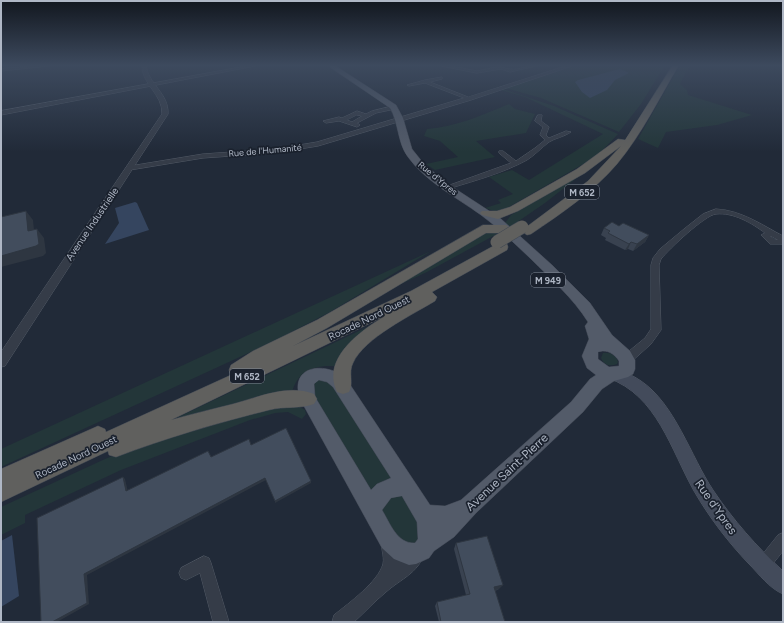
<svg xmlns="http://www.w3.org/2000/svg" width="784" height="623" font-family="Figtree,sans-serif">
	<style>
		.green { fill: #233639 }
		.water { fill: #35455f }
		.lines { fill: none; stroke-linecap: round; stroke-linejoin: round }
		.minor-casing { stroke: #525a66; stroke-width: 1 }
		.tertiary-casing { stroke: #525a66; stroke-width: 1 }
		.secondary-casing { stroke: #525a66; stroke-width: 1 }
		.primary-casing { stroke: #3e4552; stroke-width: 1 }
		.trunk-casing { stroke: #3f4753; stroke-width: 1 }
		.minor { fill: #353c48; fill-rule: evenodd }
		.tertiary { fill: #353c48; fill-rule: evenodd }
		.secondary { fill: #434b5b; fill-rule: evenodd }
		.primary { fill: #535b69; fill-rule: evenodd }
		.trunk { fill: #60605e; fill-rule: evenodd }
		.trunk-bridge-casing { stroke: #3f4753; stroke-width: 14; stroke-linecap: butt }
		.trunk-bridge { stroke: #60605e; stroke-width: 13 }
		.wall { fill: #394250 }
		.shaded-wall { fill: #2e3641 }
		.building { fill: #424d5d; stroke: #2e3641 }
		.labels { text-anchor: middle; dominant-baseline: central; stroke-width: 3.5; stroke-linejoin: round; paint-order: stroke }
		.far-street-label { font-size: 9px; fill: #afb7c5; stroke: #1a212d }
		.shield { fill: #1a212d; stroke: #828a97; stroke-width: 1 }
		.shield-label { font-size: 9px; font-weight: bold; fill: #afb7c5 }
		.street-label { font-size: 10px; fill: #afb7c5; stroke: #1a212d }
		.near-street-label { font-size: 12px; fill: #afb7c5; stroke: #1a212d }
	</style>
	<rect width="100%" height="100%" fill="#212a38"/>
	<g class="green">
		<path d="M577,65H665L641,104L619,132L541,98L505,88Z"/>
		<path d="M680,65H690L680,84L687,90L688,95L752,115L717,125L666,132L658,148L638,139Z"/>
		<path d="M503,89L554,106L618,134L599,154L585,163L502,211L497,212L485,208L501,203L498,200L513,194L489,177L512,170L529,180L603,134L525,97L501,90Z"/>
		<path d="M509,104L515,109L535,114L526,133L476,141L495,157L435,170L426,164L458,157L440,141L424,136L427,129C456,127 482,115 509,104Z"/>
		<path d="M582,174L545,203L510,227L505,223L511,215Z"/>
		<path d="M494,232L497,234L427,272L369,299L483,233Z"/>
		<path d="M431,251L330,312L272,342L1,467V449Z"/>
		<path d="M380,321L335,366C315,365 298,370 292,392L170,421Z"/>
		<path d="M603,353C610,352 616,355 618,362L617,364C610,367 604,365 601,358Z"/>
		<path d="M328,377L396,481L371,497L311,393L312,381Z"/>
		<path d="M297,405L305,410L306,414L302,419L288,412L275,413L250,420L121,470L25,515V523L1,535V507L105,459L160,437L278,406Z"/>
		<path d="M403,495L423,529L417,544L402,545L381,513L385,498Z"/>
	</g>
	<g class="water">
		<path d="M620,69L629,73L615,80L607,90L590,98L582,92L575,82L578,80Z"/>
		<path d="M135,202L137,203L149,230L105,244L119,223L115,208Z"/>
		<path d="M12,535L19,596L1,607V541Z"/>
	</g>
	<g class="lines">
		<defs>
			<g id="minor">
				<path d="M44,65H57L1,71V69Z"/>
				<path d="M252,65H260L1,115V111Z"/>
				<path d="M437,65H445L477,71L497,67L494,65C500,65 504,69 510,69C519,71 530,64 540,65L510,72L501,69L477,73Z"/>
				<path d="M569,65H575L471,100L318,146L275,153L203,158L130,170L127,168L130,166L203,154L275,149L317,142L464,98L425,83L409,86L407,85L425,80L442,77V79L430,82L468,97Z"/>
				<path d="M393,106L396,108L395,109L376,113L357,123L360,125L357,127L339,121L326,123L323,121L339,117L342,118L357,111L366,114L372,111ZM357,115L362,116L352,122L347,120Z"/>
				<path d="M538,115H542L541,121L549,127L546,135L549,138L566,131L571,132C564,137 555,138 549,142C541,148 535,155 527,160C503,173 477,180 451,188H447V186L511,163L499,153V151H503L516,161L535,148L545,140L540,135L543,127L535,121Z"/>
				<path d="M716,209C741,210 762,225 783,236V244H770L761,235L765,233C752,223 733,212 716,214C705,215 669,249 661,259L659,265L661,330L651,344L631,362L627,363L623,362L622,359L623,356L645,338L651,329V265L653,258L660,249L684,229L703,214ZM770,236H771L778,240H775Z"/>
				<path d="M783,533V551L768,570L763,572L758,570L756,565L758,560L778,535Z"/>
				<path d="M204,556L209,558L211,563L229,622H213L200,573L186,580L181,578L179,573L181,568Z"/>
			</g>
			<g id="tertiary">
				<path d="M142,65H146C148,84 169,93 168,114L5,366L1,367V352L162,114C163,94 141,84 142,65Z"/>
				<path d="M389,535L395,537L400,562L411,547L417,545L423,547L425,553C417,574 402,578 386,592C375,601 365,612 354,622H332L334,615C349,603 378,582 383,564C385,555 379,547 383,537Z"/>
			</g>
			<path id="secondary" d="M613,368C623,372 633,375 641,381C675,404 691,457 713,490C733,520 757,547 783,571V594C769,588 759,574 749,564C728,542 709,517 694,491C671,450 657,395 608,378L606,374L608,370Z"/>
			<path id="primary" d="M327,65H334L396,105L403,118L412,149L424,164L448,184L500,218L552,265L590,303L612,335L630,351L635,360V369L633,374L628,377L614,381L602,389L583,412L476,513L454,537L434,551L429,558L416,564L409,565L394,559L382,548L300,399C289,366 323,361 345,377L430,505L445,506L461,500L571,402L590,379L596,375L587,368L582,356L589,339L585,326L588,322C573,298 551,279 531,259C515,244 499,228 481,215C456,197 426,182 408,157C397,142 399,123 390,108ZM603,351C610,351 615,355 619,361V366L609,367L598,359V352ZM319,380L327,382L333,387L391,478L377,484L371,490L315,397L314,384ZM402,496L417,522L418,539L415,543C397,544 390,523 382,510L391,498Z"/>
			<g id="trunk">
				<path d="M673,65H679C659,98 642,134 617,164C593,192 562,213 531,234L527,235L521,231L588,181L621,146L585,173L518,211L498,219L482,215L480,213L482,211H497L510,207L577,169L618,139L625,140Z"/>
				<path d="M483,225H506L512,229L506,233H486L327,328L293,346L411,291L497,244H507L508,247L507,250L432,292L437,297L435,301C412,315 364,338 353,363C348,373 354,383 349,392L343,394L337,392C321,359 360,331 385,316L171,420C192,414 213,409 233,404C259,397 288,384 314,394L317,399L314,404C302,409 284,406 269,410C217,423 166,438 116,457L109,455L108,451L1,502V469L98,426L105,429L106,432L231,375L229,370L231,365L253,351L317,320Z"/>
			</g>
		</defs>
		<use href="#minor" class="minor-casing"/>
		<use href="#tertiary" class="tertiary-casing"/>
		<use href="#secondary" class="secondary-casing"/>
		<use href="#primary" class="primary-casing"/>
		<use href="#trunk" class="trunk-casing"/>
		<use href="#minor" class="minor"/>
		<use href="#tertiary" class="tertiary"/>
		<use href="#secondary" class="secondary"/>
		<use href="#primary" class="primary"/>
		<use href="#trunk" class="trunk"/>
		<defs>
			<path id="trunk-bridge" d="M497,242L522,227"/>
		</defs>
		<use href="#trunk-bridge" class="trunk-bridge-casing"/>
		<use href="#trunk-bridge" class="trunk-bridge"/>
	</g>
	<g class="wall">
		<path d="M619,226L649,235L645,242L633,251L628,249L625,250L605,240L606,238L601,235L604,228Z"/>
		<path d="M456,543L499,589L495,591L505,622H439L435,606L437,602L466,595L454,549Z"/>
	</g>
	<g class="shaded-wall">
		<path d="M26,211L33,220L35,240L28,231Z"/>
		<path d="M37,229L44,238L46,253L43,256L1,267V256Z"/>
		<path d="M649,235L645,242L633,251L637,244Z"/>
		<path d="M631,242L628,249L625,250L629,244Z"/>
		<path d="M123,477L125,479L128,492L126,491Z"/>
		<path d="M265,478L266,480L87,575L89,604L57,622H52L84,574Z"/>
		<path d="M311,481V483L275,503V501Z"/>
		<path d="M503,585L499,589L490,592L494,587Z"/>
	</g>
	<g class="building">
		<path d="M26,211L28,231L37,229L39,244L36,246L1,256V217Z"/>
		<path d="M612,222L619,226L623,223L649,235L637,244L631,242L629,244L608,233L610,231L604,228Z"/>
		<path d="M286,428L311,481L275,501L265,478L84,574L87,603L52,622H41L37,518L123,477L126,491L208,451L211,457L249,439L251,445Z"/>
		<path d="M487,536L503,585L494,587L505,622H441L437,602L470,594L456,543Z"/>
	</g>
	<linearGradient id="sky" x2="0" y2="1"><stop stop-color="#12171f"/><stop offset="0.43" stop-color="#3d4a5e"/><stop offset="1" stop-color="#3d4a5e" stop-opacity="0"/></linearGradient>
	<rect width="784" height="152" fill="url(#sky)"/>
	<g class="labels">
		<g class="far-street-label">
			<text transform="translate(265 150) rotate(-5)">Rue de l'Humanité</text>
			<text transform="translate(438 178) rotate(39)">Rue d'Ypres</text>
		</g>
		<g class="shield">
			<rect x="565" y="185" width="34" height="14" rx="3"/>
			<rect x="531" y="273" width="34" height="14" rx="3"/>
			<rect x="230" y="369" width="34" height="14" rx="3"/>
		</g>
		<g class="shield-label">
			<text x="582" y="192">M 652</text>
			<text x="548" y="280">M 949</text>
			<text x="247" y="376">M 652</text>
		</g>
		<g class="street-label">
			<text transform="translate(92 224) rotate(-56)">Avenue Industrielle</text>
			<text transform="translate(369 318) rotate(-26)">Rocade Nord Ouest</text>
			<text transform="translate(76 457) rotate(-25)">Rocade Nord Ouest</text>
		</g>
		<g class="near-street-label">
			<text transform="translate(507 472) rotate(-43)">Avenue Saint-Pierre</text>
			<text transform="translate(716 507) rotate(55)">Rue d'Ypres</text>
		</g>
	</g>
	<rect width="784" height="623" fill="none" stroke="#afb7c5" stroke-width="4"/>
</svg>
